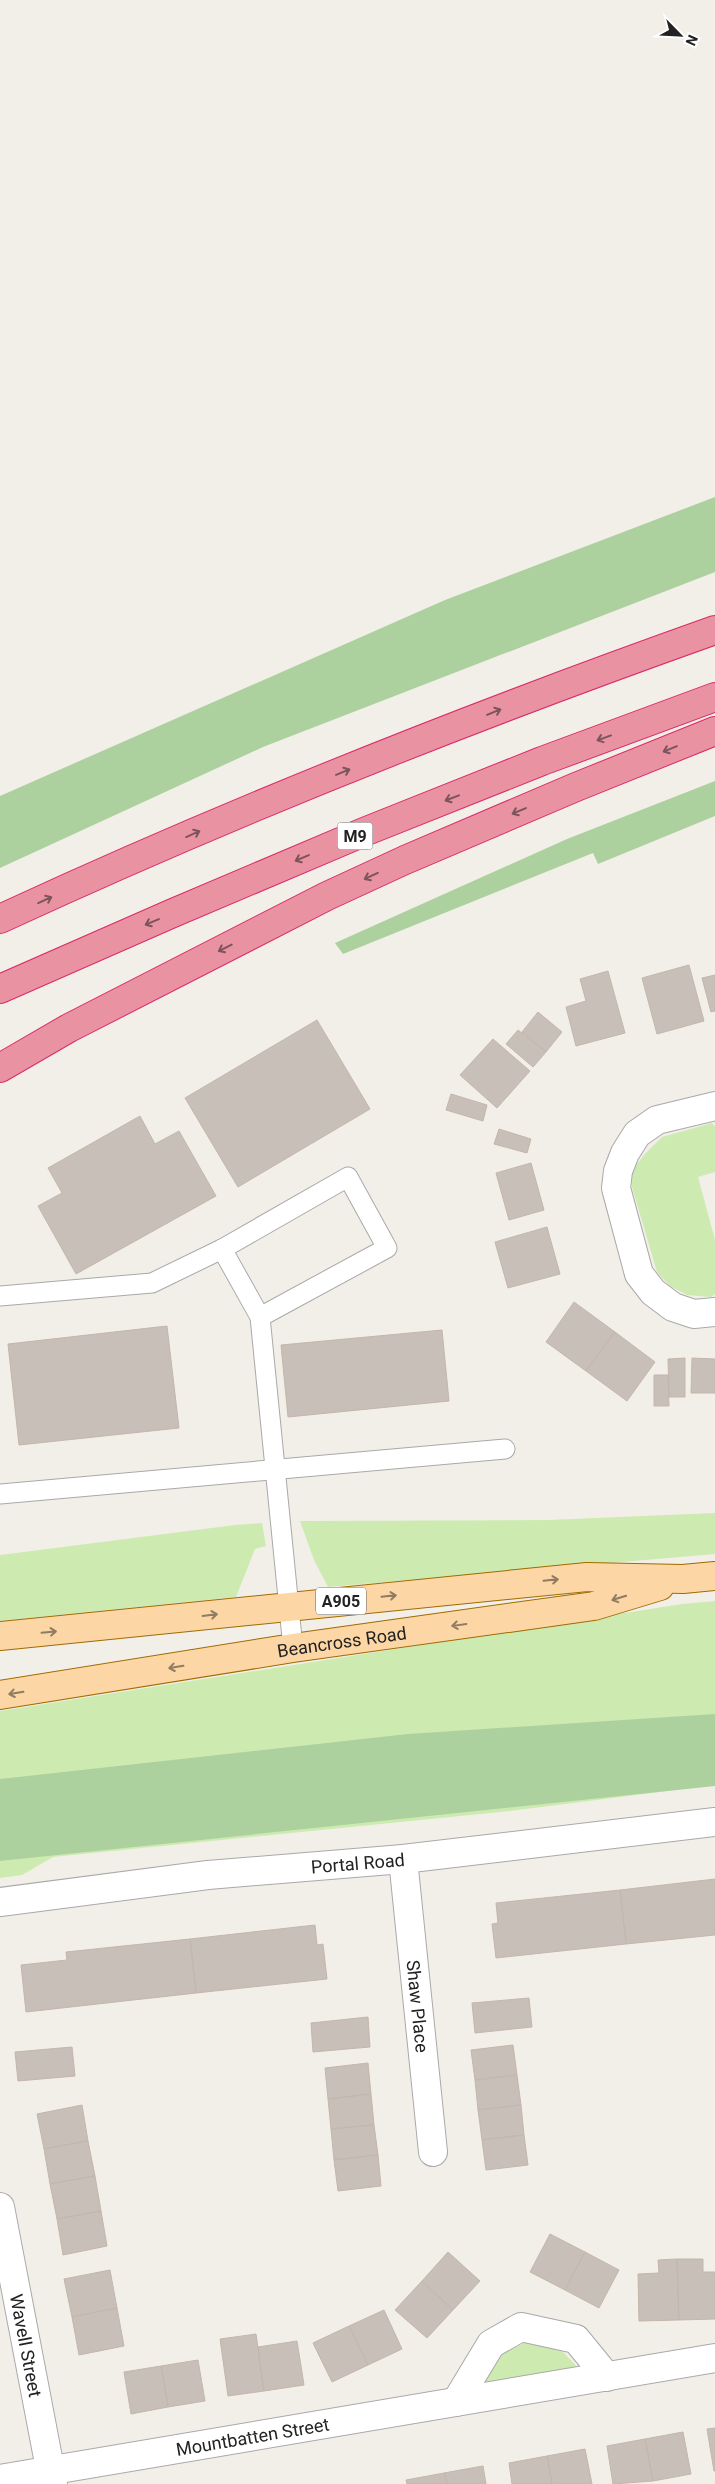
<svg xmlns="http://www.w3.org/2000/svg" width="715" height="2484" font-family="Roboto,sans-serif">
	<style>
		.grass { fill: #cdebb0 }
		.forest { fill: #add19e }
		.building { fill: #c7bfb8; stroke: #c4b6ab }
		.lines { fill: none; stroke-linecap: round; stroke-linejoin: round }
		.lane-casing { stroke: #a9a9a9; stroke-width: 21 }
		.street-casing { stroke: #a9a9a9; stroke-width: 30 }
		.primary-casing { stroke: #a06b00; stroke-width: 30 }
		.highway-casing { stroke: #dc2a67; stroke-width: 30 }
		.lane { stroke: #fff; stroke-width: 19 }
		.street { stroke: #fff; stroke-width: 28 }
		.primary { stroke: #fcd6a4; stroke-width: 28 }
		.highway { stroke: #e892a2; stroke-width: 28 }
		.oneway { stroke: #7b545c }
		.oneway2 { stroke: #8f7c63 }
		.labels { text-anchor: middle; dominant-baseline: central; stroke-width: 4; stroke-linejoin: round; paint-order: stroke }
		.shield { fill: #fff; stroke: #646464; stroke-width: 1 }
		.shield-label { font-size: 16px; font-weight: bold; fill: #222 }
		.street-label { font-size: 18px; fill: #222; stroke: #fff }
	</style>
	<rect width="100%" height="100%" fill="#f2efe9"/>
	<g class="grass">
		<path d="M712,1123L715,1127V1172L698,1177L715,1240V1294L711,1297L687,1295L670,1286L657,1272L632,1187L631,1172L644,1155L662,1137Z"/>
		<path d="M715,1513V1554L328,1587L314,1560L300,1521L548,1520Z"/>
		<path d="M262,1523L266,1546L255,1549L236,1597L0,1621V1555L235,1525Z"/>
		<path d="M715,1601V1785L510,1811L53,1857L22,1875L0,1878V1711L682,1604Z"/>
		<path d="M531,2340L561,2350L583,2373L477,2389L503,2353Z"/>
	</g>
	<g class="forest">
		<path d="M715,497V572L263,747L0,868V796L445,600Z"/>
		<path d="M715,781V816L598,864L593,853L343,954L335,943L567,839Z"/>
		<path d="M715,1714V1786L0,1861V1779L408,1734Z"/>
	</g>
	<g class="building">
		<path d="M689,965L704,1021L657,1034L642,978Z"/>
		<path d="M608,971L625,1033L576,1046L566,1007L586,1001L580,979Z"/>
		<path d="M715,975V1011L711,1012L702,978Z"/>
		<path d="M538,1012L562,1032L546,1052L522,1032Z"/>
		<path d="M317,1020L370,1109L238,1187L185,1098Z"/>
		<path d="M518,1030L546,1052L533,1067L506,1044Z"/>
		<path d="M493,1039L530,1071L497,1108L460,1075Z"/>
		<path d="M451,1094L487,1105L483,1121L446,1110Z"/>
		<path d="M140,1116L155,1144L179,1131L216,1196L76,1274L38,1206L62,1193L48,1168Z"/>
		<path d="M499,1129L531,1139L527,1153L494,1144Z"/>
		<path d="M531,1163L544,1210L509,1220L496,1173Z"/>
		<path d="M547,1227L560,1274L508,1288L495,1242Z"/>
		<path d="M574,1302L615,1332L586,1371L546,1342Z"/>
		<path d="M167,1326L179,1428L19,1445L8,1344Z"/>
		<path d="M442,1330L449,1401L288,1417L281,1345Z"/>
		<path d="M615,1332L655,1362L627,1401L586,1371Z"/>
		<path d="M685,1358V1397H669L668,1359Z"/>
		<path d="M692,1358L715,1359V1393H691Z"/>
		<path d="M654,1375H668L669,1406H654Z"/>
		<path d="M715,1879V1935L626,1944L620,1890Z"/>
		<path d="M620,1890L626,1944L496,1958L492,1924L498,1923L496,1903Z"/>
		<path d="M315,1925L317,1945L323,1944L327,1979L196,1993L190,1939Z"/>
		<path d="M190,1939L196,1993L26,2012L21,1965L67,1960L66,1952Z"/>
		<path d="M529,1998L532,2027L475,2033L472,2003Z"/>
		<path d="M368,2017L370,2047L313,2052L311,2023Z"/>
		<path d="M513,2045L517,2075L475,2080L471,2050Z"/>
		<path d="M72,2047L75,2076L18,2081L15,2052Z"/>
		<path d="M368,2063L371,2094L328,2099L325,2068Z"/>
		<path d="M517,2075L521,2105L478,2110L475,2080Z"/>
		<path d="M371,2094L374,2125L331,2129L328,2099Z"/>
		<path d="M82,2105L88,2141L44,2149L37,2114Z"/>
		<path d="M521,2105L524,2135L482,2140L478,2110Z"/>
		<path d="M374,2125L378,2155L334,2160L331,2129Z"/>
		<path d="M524,2135L528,2165L486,2170L482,2140Z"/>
		<path d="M88,2141L95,2176L50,2184L44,2149Z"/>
		<path d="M378,2155L381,2186L338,2191L334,2160Z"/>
		<path d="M95,2176L101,2211L57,2219L50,2184Z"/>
		<path d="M101,2211L107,2246L63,2255L57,2219Z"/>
		<path d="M550,2234L585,2252L565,2290L530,2272Z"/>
		<path d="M448,2252L480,2281L453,2310L422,2281Z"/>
		<path d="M585,2252L619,2270L599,2308L565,2290Z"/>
		<path d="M677,2259L679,2320L639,2321L638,2274L659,2273L658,2260Z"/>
		<path d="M677,2259H703V2272H715V2319L679,2320Z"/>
		<path d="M110,2270L117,2308L72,2317L64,2279Z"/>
		<path d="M422,2281L453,2310L427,2338L395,2310Z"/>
		<path d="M117,2308L124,2346L79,2355L72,2317Z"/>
		<path d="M384,2310L402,2349L368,2365L349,2326Z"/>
		<path d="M349,2326L368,2365L332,2382L313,2343Z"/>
		<path d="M256,2334L264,2391L228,2396L220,2339Z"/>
		<path d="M297,2341L304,2385L264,2391L258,2347Z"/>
		<path d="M198,2360L205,2401L168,2407L161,2366Z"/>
		<path d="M161,2366L168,2407L131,2414L124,2372Z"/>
		<path d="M715,2428V2471H714L707,2429Z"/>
		<path d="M683,2432L691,2474L653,2481L645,2439Z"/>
		<path d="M645,2439L653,2481L613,2484L607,2446Z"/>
		<path d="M585,2449L592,2484H552L547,2456Z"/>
		<path d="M547,2456L552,2484H512L509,2463Z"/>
		<path d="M483,2466L486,2484H447L444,2473Z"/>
		<path d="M444,2473L447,2484H407L406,2480Z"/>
	</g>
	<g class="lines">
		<defs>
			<g id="lane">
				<path d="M222,1249L348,1177L387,1248L260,1317"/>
				<path d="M0,1296L152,1283L222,1249L260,1317L293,1648"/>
				<path d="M0,1494L505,1449"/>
			</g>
			<g id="street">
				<path d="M715,1106L657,1120L637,1134L625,1153L618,1171L616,1188L639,1274L653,1292L673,1307L694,1314L715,1312"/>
				<path id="s1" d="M403,1859L433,2152"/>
				<path id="s2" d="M0,1902L208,1875L403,1859L715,1822"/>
				<path id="s3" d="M0,2207L53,2484"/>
				<path d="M456,2402L491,2344L521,2327L576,2339L607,2377"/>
				<path id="s4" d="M0,2479L715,2358"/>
			</g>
			<g id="primary">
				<path d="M0,1636L587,1577L683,1579L715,1576"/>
				<path id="s5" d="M0,1695L293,1648L594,1606L660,1586"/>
			</g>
			<g id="highway">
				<path d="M0,919C233,811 473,716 715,630"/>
				<path d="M0,989L173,913L364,832L542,761L715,697"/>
				<path d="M0,1068L69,1028L327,896L405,860L576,787L715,731"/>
			</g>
		</defs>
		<use href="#lane" class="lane-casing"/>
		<use href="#street" class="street-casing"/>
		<use href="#primary" class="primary-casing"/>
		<use href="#highway" class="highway-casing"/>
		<use href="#lane" class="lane"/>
		<use href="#street" class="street"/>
		<use href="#primary" class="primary"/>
		<use href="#highway" class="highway"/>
	</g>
	<defs><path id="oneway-shaft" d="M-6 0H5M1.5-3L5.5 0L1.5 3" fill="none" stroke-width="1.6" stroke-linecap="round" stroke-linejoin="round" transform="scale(1.25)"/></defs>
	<g class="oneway">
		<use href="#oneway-shaft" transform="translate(494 712) rotate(-22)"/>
		<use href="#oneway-shaft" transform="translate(604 738) rotate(160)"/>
		<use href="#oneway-shaft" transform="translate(670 749) rotate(158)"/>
		<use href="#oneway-shaft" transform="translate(343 772) rotate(-22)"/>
		<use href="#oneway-shaft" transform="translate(452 798) rotate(159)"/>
		<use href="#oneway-shaft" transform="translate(519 811) rotate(157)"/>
		<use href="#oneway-shaft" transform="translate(193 834) rotate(-24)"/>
		<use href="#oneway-shaft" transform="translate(302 858) rotate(157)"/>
		<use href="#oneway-shaft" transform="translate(371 876) rotate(155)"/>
		<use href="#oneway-shaft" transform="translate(45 900) rotate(-24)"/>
		<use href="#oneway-shaft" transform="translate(152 922) rotate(157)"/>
		<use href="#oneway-shaft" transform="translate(225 948) rotate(153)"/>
	</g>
	<g class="oneway2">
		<use href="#oneway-shaft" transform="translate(551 1580) rotate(-6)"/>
		<use href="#oneway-shaft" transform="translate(389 1596) rotate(-6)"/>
		<use href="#oneway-shaft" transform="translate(619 1598) rotate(163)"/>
		<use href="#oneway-shaft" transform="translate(210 1615) rotate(-7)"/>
		<use href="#oneway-shaft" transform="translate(459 1625) rotate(172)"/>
		<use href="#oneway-shaft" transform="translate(49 1632) rotate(-5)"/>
		<use href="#oneway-shaft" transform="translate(176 1667) rotate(171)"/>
		<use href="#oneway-shaft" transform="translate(16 1693) rotate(171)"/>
	</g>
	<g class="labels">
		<g class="shield">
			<rect x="337.5" y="822.5" width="35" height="27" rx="4"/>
			<rect x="316" y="1587.5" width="50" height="27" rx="4"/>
		</g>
		<g class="shield-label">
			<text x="355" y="836">M9</text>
			<text x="341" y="1601">A905</text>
		</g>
		<g class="street-label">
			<text stroke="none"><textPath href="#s5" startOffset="346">Beancross Road</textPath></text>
			<text stroke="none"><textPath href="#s2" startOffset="360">Portal Road</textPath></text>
			<text stroke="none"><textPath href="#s1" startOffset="148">Shaw Place</textPath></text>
			<text stroke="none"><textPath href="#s3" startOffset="141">Wavell Street</textPath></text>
			<text stroke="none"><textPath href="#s4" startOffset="256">Mountbatten Street</textPath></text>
		</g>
	</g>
	<g transform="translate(680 35) rotate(114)" stroke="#ffffff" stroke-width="4" paint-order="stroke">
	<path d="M0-4L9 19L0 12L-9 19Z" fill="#222222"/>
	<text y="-8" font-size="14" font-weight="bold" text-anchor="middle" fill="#222222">N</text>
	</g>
</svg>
